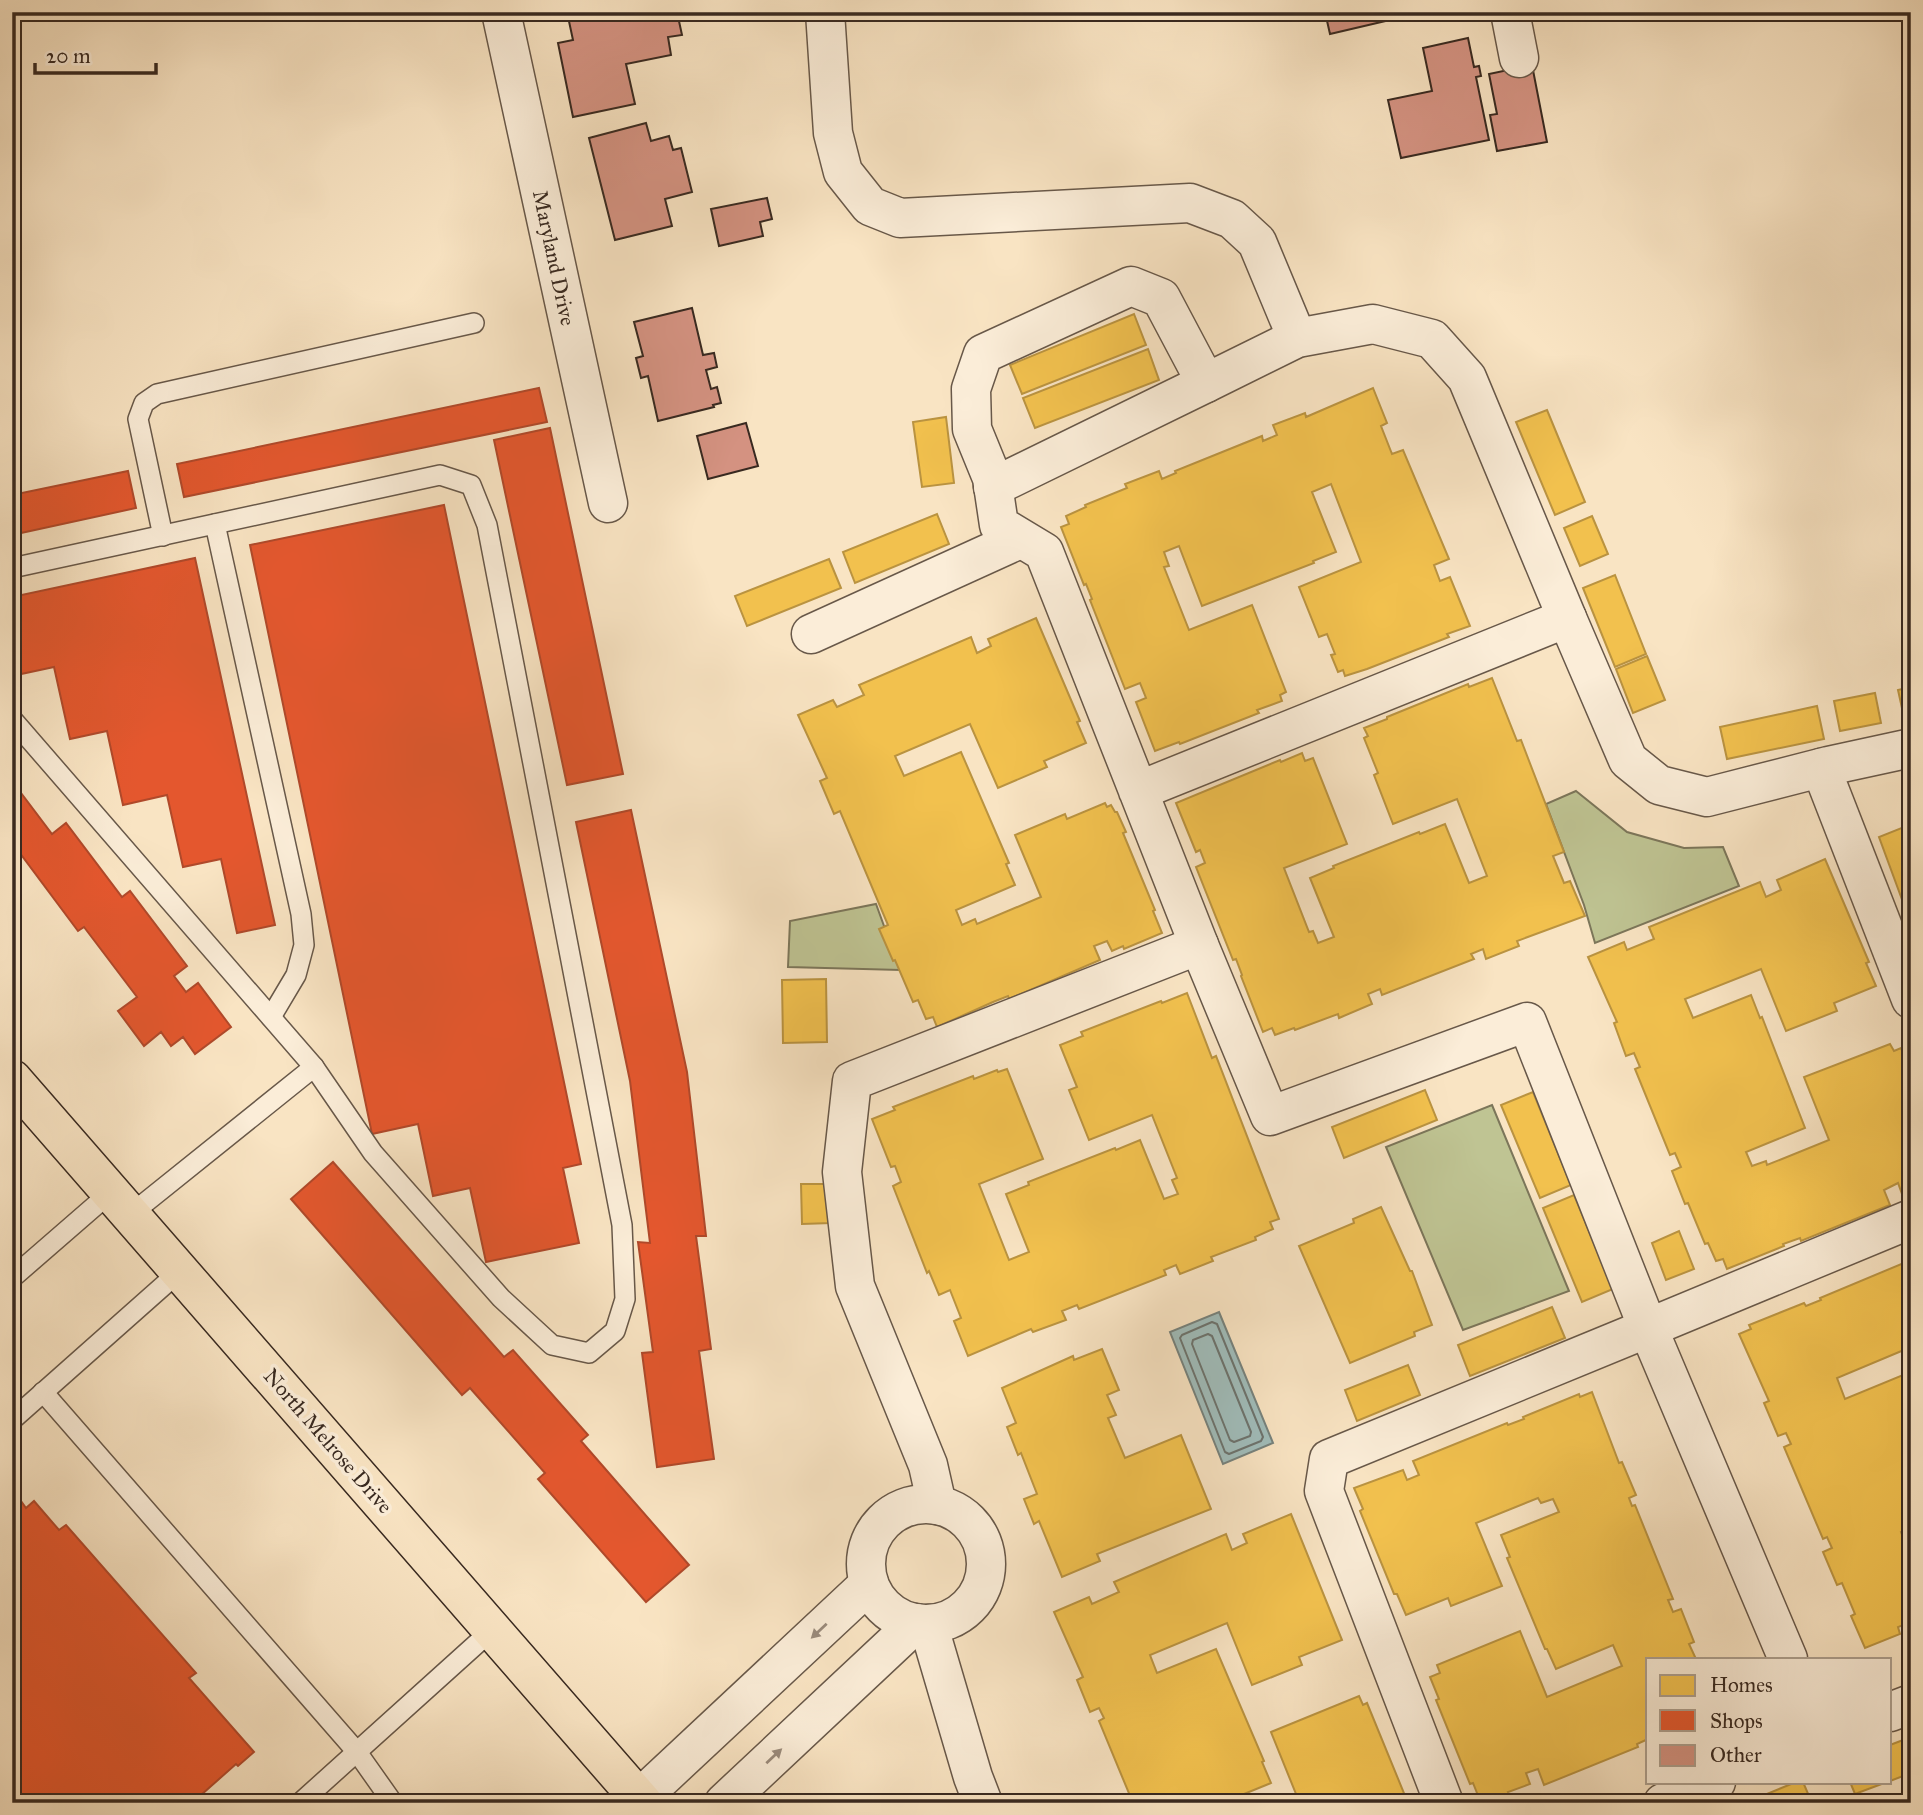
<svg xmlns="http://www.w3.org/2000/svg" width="1923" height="1815" font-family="'IM FELL Great Primer',serif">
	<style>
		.green { fill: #bfc493; stroke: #7c765a; stroke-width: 2 }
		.water { fill: #a0bdbb; stroke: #76827d; stroke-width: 2 }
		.homes { fill: #f2c14e; stroke: #ba9340; stroke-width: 2 }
		.shops { fill: #e4572e; stroke: #b0492a; stroke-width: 2 }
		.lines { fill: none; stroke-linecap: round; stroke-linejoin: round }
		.shore { stroke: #6c736e; stroke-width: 2 }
		.building { fill: #d49281; stroke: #382920; stroke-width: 2 }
		.service-casing { stroke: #685849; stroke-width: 22 }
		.minor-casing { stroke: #685849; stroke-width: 41 }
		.primary-casing { stroke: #382920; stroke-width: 41 }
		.service { stroke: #fbedd8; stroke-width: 19 }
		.minor { stroke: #fbedd8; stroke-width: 38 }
		.primary { stroke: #f9e4c3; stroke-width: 38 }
		.oneway { fill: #9a8b7c }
		.labels { text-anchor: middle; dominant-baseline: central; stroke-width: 7; stroke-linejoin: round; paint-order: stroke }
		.street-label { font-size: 21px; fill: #382920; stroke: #fbedd8 }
	</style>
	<rect width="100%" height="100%" fill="#f9e4c3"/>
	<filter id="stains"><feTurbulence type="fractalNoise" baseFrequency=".00286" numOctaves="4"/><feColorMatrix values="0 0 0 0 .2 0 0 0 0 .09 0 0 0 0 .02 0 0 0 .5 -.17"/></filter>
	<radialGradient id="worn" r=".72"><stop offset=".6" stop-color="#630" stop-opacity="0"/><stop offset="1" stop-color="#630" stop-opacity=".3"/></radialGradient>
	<g class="green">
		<path d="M1576,791L1627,832L1684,848L1723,847L1739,886L1595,943L1584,905L1546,804Z"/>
		<path d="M876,904L900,970L788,967L790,921Z"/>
		<path d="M1492,1105L1569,1291L1463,1330L1386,1147Z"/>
	</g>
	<path class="water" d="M1219,1312L1273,1443L1223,1464L1170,1332Z"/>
	<g class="homes">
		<path d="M1134,314L1146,345L1022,394L1010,365Z"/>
		<path d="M1148,349L1159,380L1035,428L1023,398Z"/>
		<path d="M1373,388L1387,423L1381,426L1392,454L1403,450L1449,559L1434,565L1440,581L1450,577L1470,626L1447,634L1449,637L1367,669L1345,676L1343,670L1338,672L1331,655L1335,654L1327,634L1319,637L1299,587L1361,562L1331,484L1312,492L1336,552L1313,561L1314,563L1202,606L1179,546L1164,552L1169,566L1164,567L1189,630L1252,605L1286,692L1280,695L1282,701L1257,710L1259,713L1180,744L1179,742L1155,751L1136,702L1146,698L1140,683L1125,689L1090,600L1092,599L1086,584L1084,585L1061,527L1069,524L1066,516L1086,507L1085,505L1127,488L1125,484L1159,471L1162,479L1176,473L1175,471L1262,436L1263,441L1277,435L1273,425L1305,413L1306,417Z"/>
		<path d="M1547,410L1585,502L1555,515L1516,422Z"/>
		<path d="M946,417L954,483L922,487L913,422Z"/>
		<path d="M937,514L949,544L855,583L843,552Z"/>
		<path d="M1592,516L1608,554L1580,566L1564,528Z"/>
		<path d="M829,559L841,588L747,626L735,596Z"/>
		<path d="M1615,575L1646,654L1615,667L1583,588Z"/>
		<path d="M1036,618L1080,721L1077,722L1086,743L1044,761L1047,767L998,788L970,724L895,756L904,776L961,752L1009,863L1006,864L1015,885L956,910L962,925L975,919L977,924L1041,897L1015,835L1065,814L1067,819L1105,803L1107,807L1111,805L1115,812H1117L1126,832L1123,833L1155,910L1153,911L1162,933L1124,949L1123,946L1112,951L1107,941L1094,946L1100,960L1009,999L1008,996L993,1002L937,1027L933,1017L926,1019L918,1000L913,1002L895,960L893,961L879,929L888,925L840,811L834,814L820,781L827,778L798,715L833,700L837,707L864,695L859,685L971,637L977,653L991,646L988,639Z"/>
		<path d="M1647,656L1665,700L1633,713L1616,669Z"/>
		<path d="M1492,678L1517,741L1521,740L1564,852L1553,856L1564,883L1570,881L1585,916L1517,941L1519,946L1486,959L1483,949L1471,954L1474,959L1382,995L1380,989L1368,994L1372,1004L1339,1018L1338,1014L1295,1030L1294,1028L1275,1035L1272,1028L1263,1032L1241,976L1242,975L1236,959L1233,960L1196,867L1205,863L1200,850L1196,852L1176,803L1280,760L1281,762L1302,753L1305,761L1313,758L1347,844L1284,868L1309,932L1313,931L1318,943L1334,937L1310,878L1334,868L1333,866L1419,832L1420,834L1445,824L1469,883L1487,876L1457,799L1393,824L1374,775L1378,773L1364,738L1368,736L1364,728L1387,719V717L1468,684L1469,687Z"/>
		<path d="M1911,687V720L1905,722L1898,690Z"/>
		<path d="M1875,693L1881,723L1840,731L1834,701Z"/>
		<path d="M1817,706L1824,739L1727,759L1720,727Z"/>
		<path d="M1909,825L1911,826V924L1879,837Z"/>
		<path d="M1825,859L1869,962L1866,963L1876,986L1834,1003L1837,1011L1786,1031L1761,969L1685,999L1693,1018L1751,995L1760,1018L1762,1017L1805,1128L1746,1152L1752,1166L1766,1161L1767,1165L1829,1140L1804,1077L1890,1044L1894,1051L1901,1048L1911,1072V1190L1902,1194L1898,1183L1884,1190L1890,1205L1801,1241L1800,1238L1783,1244L1784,1246L1727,1269L1723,1259L1716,1261L1708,1243L1705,1244L1688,1203L1685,1204L1672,1171L1681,1167L1675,1153L1670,1155L1635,1069L1640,1067L1634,1053L1626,1056L1614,1023L1617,1022L1588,957L1624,942L1627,950L1654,939L1649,927L1760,882L1766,897L1781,890L1777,880Z"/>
		<path d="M826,979L827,1042L783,1043L782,980Z"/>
		<path d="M1187,993L1212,1058L1216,1056L1279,1219L1270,1222L1273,1229L1255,1237L1256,1240L1211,1257L1213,1261L1180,1274L1176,1265L1164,1270L1166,1275L1079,1309L1077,1305L1062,1311L1066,1320L1033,1332L1031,1329L968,1356L954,1321L961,1318L950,1290L939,1295L929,1271L927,1273L893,1186L901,1182L895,1166L891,1167L872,1119L895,1110L893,1107L973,1076L974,1079L997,1070L998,1072L1007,1069L1043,1159L979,1184L1009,1260L1029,1252L1006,1194L1029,1185L1028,1182L1115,1148L1116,1150L1140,1140L1164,1199L1178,1194L1172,1180L1177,1178L1152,1115L1089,1140L1069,1090L1077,1087L1060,1045L1083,1036L1081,1032L1161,1001L1162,1003Z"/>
		<path d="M1425,1090L1437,1120L1344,1158L1332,1127Z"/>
		<path d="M1533,1092L1571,1185L1540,1198L1501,1105Z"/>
		<path d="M801,1184H831V1223L802,1224Z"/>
		<path d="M1574,1195L1613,1289L1582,1302L1543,1208Z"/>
		<path d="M1381,1207L1410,1271H1412L1432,1325L1414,1332L1415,1336L1350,1363L1299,1246L1354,1223L1353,1219Z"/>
		<path d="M1679,1231L1694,1269L1666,1280L1652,1243Z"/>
		<path d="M1911,1260V1347L1837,1378L1845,1399L1903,1375L1911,1394V1527L1901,1532L1906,1545L1911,1543V1622L1898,1627L1900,1634L1865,1648L1851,1616L1855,1614L1842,1583L1837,1585L1823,1552L1832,1548L1827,1537L1823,1539L1784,1447L1791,1444L1786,1433L1778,1436L1764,1403L1769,1401L1739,1334L1751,1329L1749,1325L1804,1303L1806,1306L1821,1300L1820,1298Z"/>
		<path d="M1552,1307L1565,1338L1470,1376L1458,1345Z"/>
		<path d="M1102,1349L1119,1390L1107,1395L1116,1415L1108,1418L1125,1458L1181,1435L1211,1509L1097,1554L1100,1561L1062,1577L1039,1521L1034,1524L1024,1499L1037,1494L1021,1453L1018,1455L1007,1427L1016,1423L1002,1388L1073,1356L1074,1360Z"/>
		<path d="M1408,1365L1420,1395L1357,1421L1345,1390Z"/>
		<path d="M1592,1392L1619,1463L1622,1462L1636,1495L1629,1498L1632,1506L1635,1505L1673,1599L1668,1600L1673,1612L1681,1609L1694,1642L1689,1644L1696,1659H1648V1739L1637,1744L1638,1747L1544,1785L1538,1769L1526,1773L1530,1784L1508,1792L1509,1794L1481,1803L1473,1783L1470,1784L1436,1700L1439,1699L1430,1677L1440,1673L1437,1665L1520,1631L1547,1697L1622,1666L1613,1645L1556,1669L1547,1649H1545L1507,1558L1510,1557L1501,1535L1559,1512L1553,1499L1541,1503L1538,1498L1476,1523L1502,1586L1451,1606L1448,1598L1406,1615L1397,1594H1394L1360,1511L1363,1509L1354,1488L1403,1470L1407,1480L1419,1475L1413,1461L1507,1423L1508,1425L1524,1419L1523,1417L1579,1394L1580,1397Z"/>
		<path d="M1291,1514L1342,1640L1299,1657L1302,1665L1252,1685L1227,1623L1150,1655L1157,1673L1216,1649L1264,1761L1262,1762L1271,1783L1222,1803H1133L1099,1721L1104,1718L1099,1708L1090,1712L1077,1680L1083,1677L1054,1612L1089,1597L1092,1604L1119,1592L1114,1582L1226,1534L1232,1550L1247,1543L1243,1534Z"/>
		<path d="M1359,1696L1363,1705L1367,1703L1408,1803H1274L1296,1794L1271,1732Z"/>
		<path d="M1911,1737V1773L1890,1781V1745Z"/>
		<path d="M1796,1782H1803L1812,1803H1745Z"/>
		<path d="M1850,1782H1887L1855,1794Z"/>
	</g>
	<g class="shops">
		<path d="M539,388L547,422L184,497L177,464Z"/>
		<path d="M550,428L623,774L567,785L494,440Z"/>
		<path d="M128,471L136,508L12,535V495Z"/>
		<path d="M444,505L581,1164L563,1168L579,1243L486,1262L470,1188L433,1196L418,1124L372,1134L250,545Z"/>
		<path d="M195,558L275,925L237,933L221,859L183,867L167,795L123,805L107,731L70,739L54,667L12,676V597Z"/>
		<path d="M12,781L52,834L66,823L122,897L130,891L187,966L174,976L186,992L198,983L231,1027L195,1054L183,1037L171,1046L161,1032L144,1046L118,1011L137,997L84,927L78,931L22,856L12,864Z"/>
		<path d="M631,810L687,1072L706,1236H696L711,1349L699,1351L714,1459L657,1467L642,1353L653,1352L638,1242L650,1243L630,1081L576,822Z"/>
		<path d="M333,1162L504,1357L513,1350L588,1435L581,1441L689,1565L646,1602L538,1479L545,1473L470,1388L462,1395L291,1199Z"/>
		<path d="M21,1501L26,1508L34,1501L59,1530L66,1525L196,1673L189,1678L254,1752L238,1766L236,1764L192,1803H12V1508Z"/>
	</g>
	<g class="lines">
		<g class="shore">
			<path d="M1212,1322L1217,1324L1263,1437L1261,1441L1229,1454L1225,1452L1180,1338L1182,1335Z"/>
			<path d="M1208,1334L1212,1336L1251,1432L1250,1436L1234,1442L1230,1440L1192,1344L1193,1340Z"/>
		</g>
	</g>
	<g class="building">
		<path d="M567,12H677L682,35L668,37L671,55L626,64L635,104L573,117L558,43L573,40Z"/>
		<path d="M1325,12H1424L1330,34Z"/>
		<path d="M1468,38L1474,67L1479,66L1481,76L1476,77L1489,140L1401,158L1388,100L1432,91L1423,48Z"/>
		<path d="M1532,65L1547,142L1497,151L1490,115L1497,114L1489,74Z"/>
		<path d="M646,123L651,141L669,136L673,150L681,148L692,192L665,199L672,226L615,240L589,138Z"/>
		<path d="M767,198L772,219L760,222L763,236L719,246L711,209Z"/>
		<path d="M692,308L703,355L714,353L717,367L706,370L711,389L717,387L721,403L713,405L714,407L658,421L648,376L641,378L636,358L643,356L634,322Z"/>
		<path d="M12,376L15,406H12Z"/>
		<path d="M746,423L758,466L708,479L697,436Z"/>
	</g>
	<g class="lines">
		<defs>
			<g id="service">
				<path d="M215,524L301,914L304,945L296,975L271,1017"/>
				<path d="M163,536L138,419L144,403L157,394L474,323"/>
				<path d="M12,568L440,475L471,485L487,525L622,1225L625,1299L615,1331L589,1353L552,1345L501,1298L373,1153L314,1067L12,719"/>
				<path d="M131,1214L314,1067"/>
				<path d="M12,1278L111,1192"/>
				<path d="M43,1392L357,1752L393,1803"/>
				<path d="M12,1420L180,1271"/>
				<path d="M300,1803L492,1630"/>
			</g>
			<g id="minor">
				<path d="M501,12L608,503"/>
				<path d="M825,12L833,133L843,172L870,206L900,218L1190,203L1232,219L1257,242L1297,338"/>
				<path d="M1510,12L1519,58"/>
				<path d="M993,487L1206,383"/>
				<path d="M1567,618L1628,760L1659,785L1707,797L1828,766L1911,748"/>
				<path d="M811,634L1020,539"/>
				<path d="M1821,768L1911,999"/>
				<path d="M1199,945L1270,1116L1527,1022L1648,1328L1911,1219"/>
				<circle cx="926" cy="1564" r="60"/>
				<path d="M937,1505L928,1465L855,1286L842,1172L852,1081L1199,945L1044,552L999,525L992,478L972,429L971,389L983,354L1131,286L1161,298L1206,383L1297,338L1373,324L1432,339L1467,378L1567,618L1138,791"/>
				<path d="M928,1624L973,1777L983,1803"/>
				<path d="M1890,1712L1911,1704"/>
				<path d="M639,1799L869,1584"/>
				<path d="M724,1803L916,1623"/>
				<path d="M1444,1803L1324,1491L1329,1459L1648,1328L1788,1659"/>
				<path d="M1663,1803L1716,1782"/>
			</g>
			<path id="primary" d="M12,1079L643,1803"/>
		</defs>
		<use href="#service" class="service-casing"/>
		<use href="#minor" class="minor-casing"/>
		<use href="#primary" class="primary-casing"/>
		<use href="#service" class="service"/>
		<use href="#minor" class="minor"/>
		<use href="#primary" class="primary"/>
	</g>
	<defs><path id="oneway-solid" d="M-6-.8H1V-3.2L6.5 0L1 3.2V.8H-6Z" transform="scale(1.75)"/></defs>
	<g class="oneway">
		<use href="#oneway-solid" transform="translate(819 1631) rotate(137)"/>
		<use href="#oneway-solid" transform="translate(774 1756) rotate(-43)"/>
	</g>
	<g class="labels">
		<g class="street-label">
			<text transform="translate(554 258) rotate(78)">Maryland Drive</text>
			<text transform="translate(328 1441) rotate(49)">North Melrose Drive</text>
		</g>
	</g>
	<rect width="1923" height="1815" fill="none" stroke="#f9e4c3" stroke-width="42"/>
	<rect x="14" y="14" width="1895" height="1787" fill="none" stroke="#382920" stroke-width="3.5"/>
	<rect x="21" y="21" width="1881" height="1773" fill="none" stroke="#382920" stroke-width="2"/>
	<rect x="1646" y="1658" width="245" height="126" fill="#fbedd8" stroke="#ad9f8e" stroke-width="2"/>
	<rect x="1660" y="1675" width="35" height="21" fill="#f2c14e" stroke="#ad9f8e" stroke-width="2"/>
	<text x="1710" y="1692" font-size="21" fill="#382920">Homes</text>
	<rect x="1660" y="1710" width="35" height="21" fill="#e4572e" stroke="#ad9f8e" stroke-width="2"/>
	<text x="1710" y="1728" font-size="21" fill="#382920">Shops</text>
	<rect x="1660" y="1745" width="35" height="21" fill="#d49281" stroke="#ad9f8e" stroke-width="2"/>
	<text x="1710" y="1762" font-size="21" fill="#382920">Other</text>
	<path d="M35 63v10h121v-10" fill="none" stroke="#382920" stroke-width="3.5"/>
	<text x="46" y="63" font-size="21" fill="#382920" stroke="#fbedd8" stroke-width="5" paint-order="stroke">20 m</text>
	<rect width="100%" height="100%" filter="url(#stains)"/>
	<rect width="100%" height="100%" fill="url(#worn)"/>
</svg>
